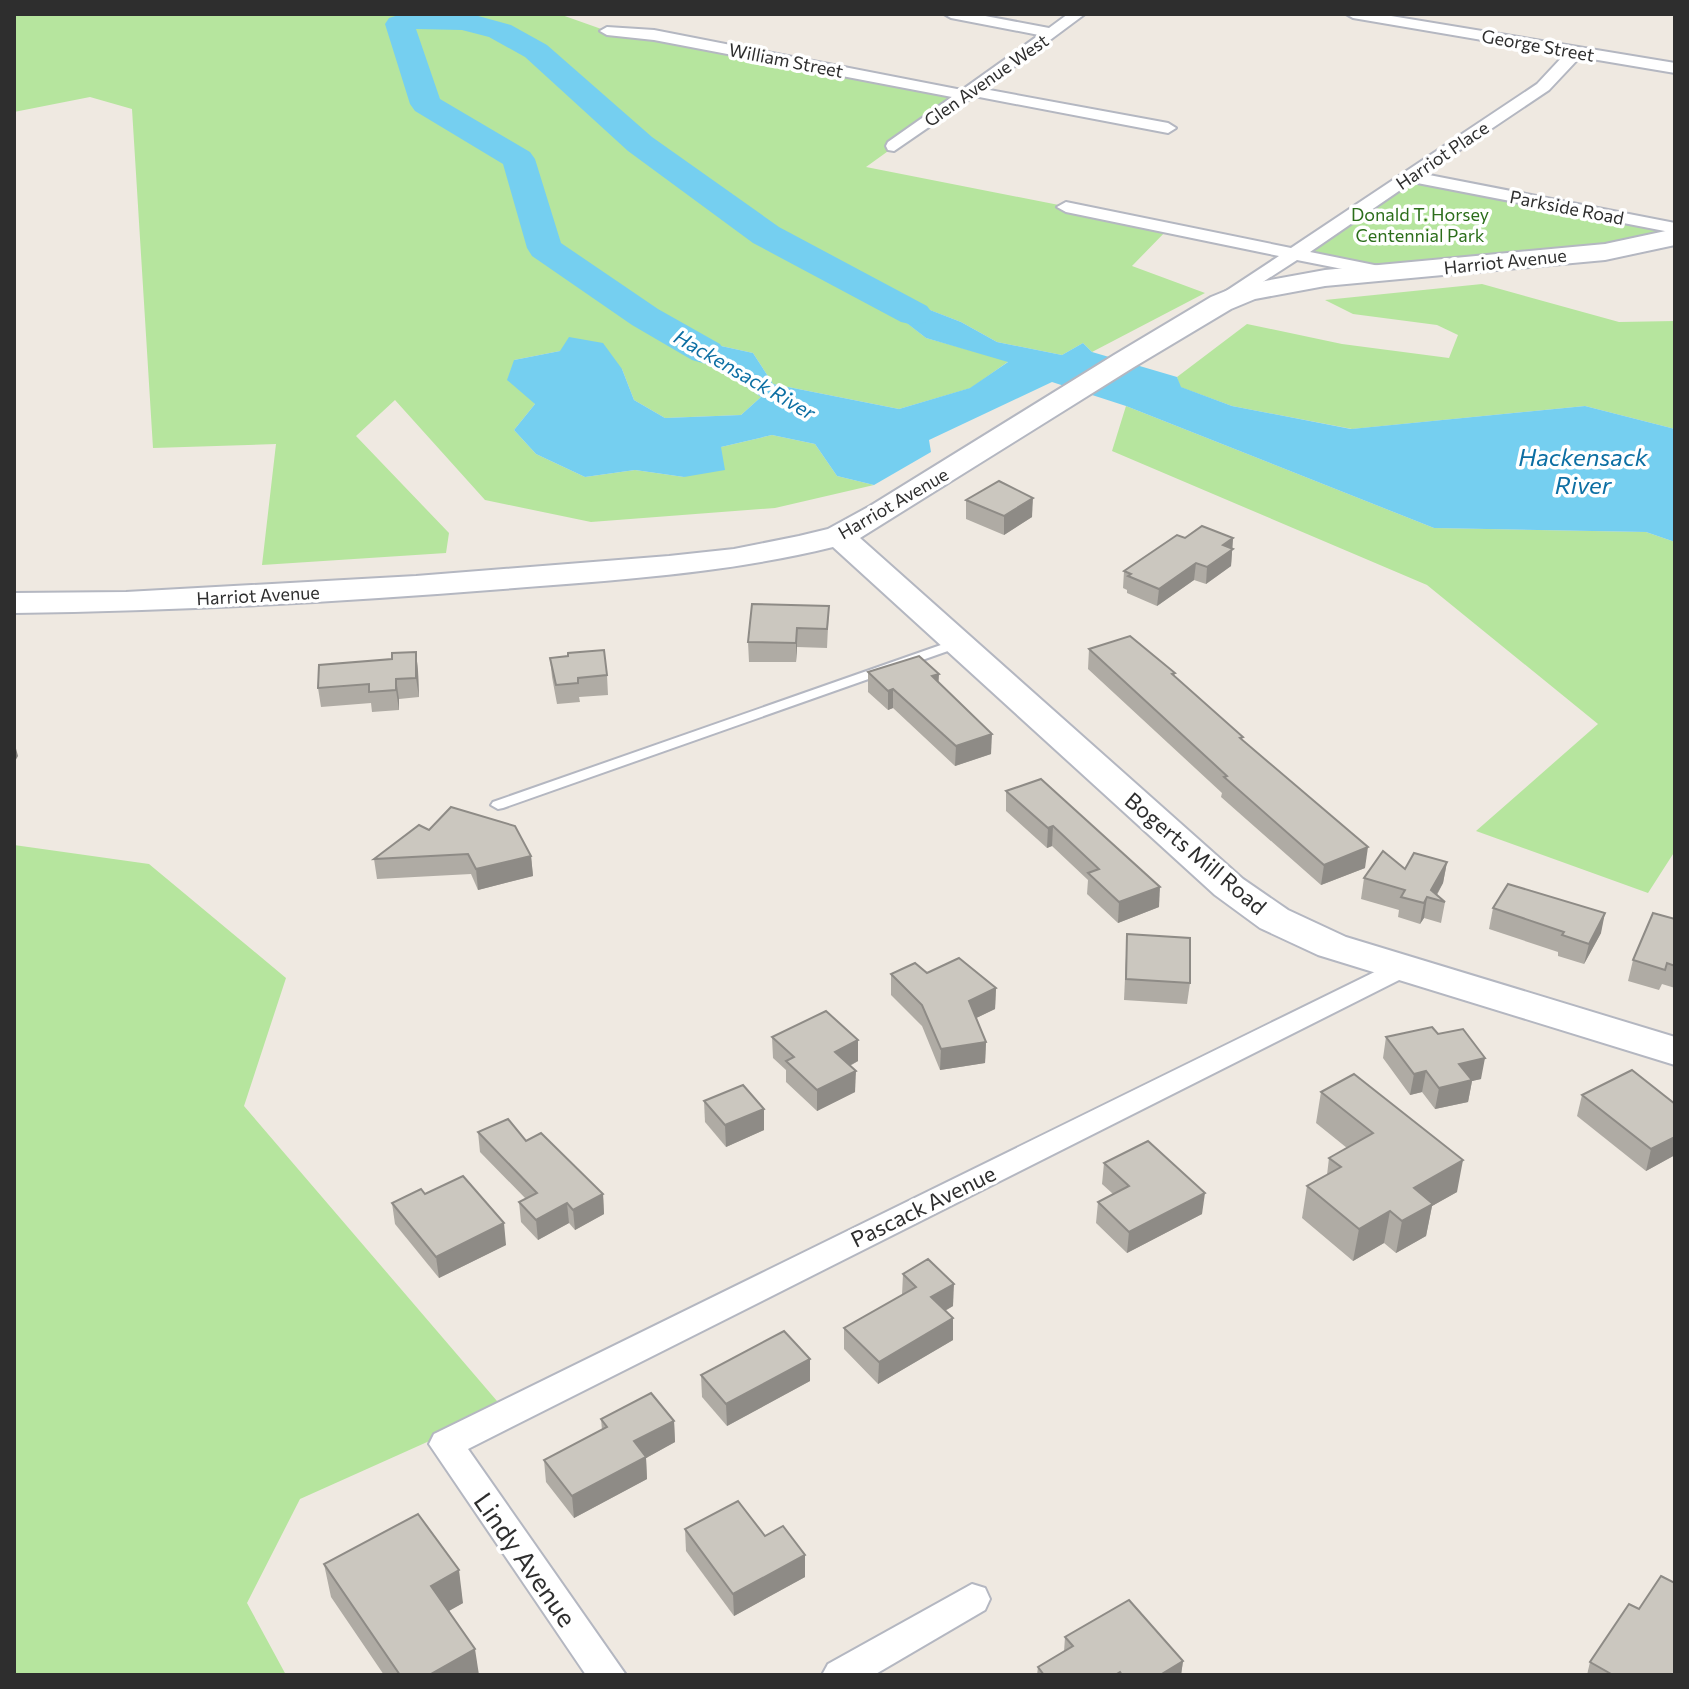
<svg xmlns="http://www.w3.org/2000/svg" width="1689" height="1689" font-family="Commissioner,sans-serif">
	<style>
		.green { fill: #b6e59e }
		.water { fill: #75cff0 }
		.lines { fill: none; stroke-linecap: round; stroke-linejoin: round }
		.river { fill: #75cff0; fill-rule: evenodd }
		.lane-casing { stroke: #b4b7c1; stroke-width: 4 }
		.street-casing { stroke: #b4b7c1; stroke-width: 4 }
		.secondary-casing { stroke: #b4b7c1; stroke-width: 4 }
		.lane { fill: #fff; fill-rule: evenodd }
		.street { fill: #fff; fill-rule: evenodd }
		.secondary { fill: #fff; fill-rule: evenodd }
		.wall { fill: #afaba4 }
		.shaded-wall { fill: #8e8b86 }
		.building { fill: #cbc7bf; stroke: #8e8b86; stroke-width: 2 }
		.labels { text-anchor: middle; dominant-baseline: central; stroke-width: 7; stroke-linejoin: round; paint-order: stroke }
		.far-street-label { font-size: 18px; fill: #2e2e2e; stroke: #fff }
		.far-park-label { font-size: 18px; fill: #2c6e1b; stroke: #fff }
		.far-water-label { font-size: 20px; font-style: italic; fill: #0d6fa3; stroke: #fff }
		.street-label { font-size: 22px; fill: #2e2e2e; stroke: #fff }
		.water-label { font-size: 24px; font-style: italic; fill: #0d6fa3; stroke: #fff }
		.near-street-label { font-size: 26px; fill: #2e2e2e; stroke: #fff }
	</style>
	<rect width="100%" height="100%" fill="#efe9e1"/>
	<g class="green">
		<path d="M14,14H559L607,31L966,95L866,167L1170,227L1132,266L1205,293L1092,352L1083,343L1062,355L997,342L961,322L854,281L926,338L1009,361L971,388L899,409L773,384L753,353L721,346L649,320L761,397L741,415L665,418L634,400L622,369L560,351L514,360L535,404L514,430L536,454L585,477L635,470L684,477L721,447L772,435L815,444L837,476L874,485L775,508L591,522L485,500L395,400L356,436L449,533L446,553L262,565L276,444L153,448L132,109L90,97L14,112Z"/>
		<path d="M1411,177L1675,228V237L1388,273L1295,252Z"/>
		<path d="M1482,284L1619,322L1675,321V429L1585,406L1352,429L1232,406L1180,387L1177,377L1247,324L1342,344L1449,358L1458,335L1437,325L1353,314L1325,300Z"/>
		<path d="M1126,406L1434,528L1646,532L1675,542V851L1648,893L1476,831L1598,724L1427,585L1112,451Z"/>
		<path d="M14,845L149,864L286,978L244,1106L503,1408L300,1499L247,1603L286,1675H14Z"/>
	</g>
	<path class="water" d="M850,279L961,322L997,342L1062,355L1083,343L1092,352L1177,377L1181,387L1232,406L1351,429L1585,406L1675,429V542L1646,532L1434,528L1126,406L1052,382L929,440L931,452L874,485L837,476L815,444L772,435L721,447L725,470L684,477L635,470L585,477L536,454L514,430L535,404L507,380L514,360L560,351L569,337L603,343L622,369L634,400L665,418L741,415L761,397L645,317L721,346L753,353L773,384L899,409L970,388L1008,362L926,338Z"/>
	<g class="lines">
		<path class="river" d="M402,14H471L511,25L547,45L652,137L779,227L927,306L933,314L927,322L914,325L901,322L753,243L628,151L525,57L489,37L462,30L416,29L440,99L530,152L535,159L561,243L658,309L720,344L725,352L720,360L706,364L692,360L632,325L532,256L527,248L503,164L415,111L410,104L385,24L389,18Z"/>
		<defs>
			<path id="lane" d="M958,639L964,643L962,646L503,808L498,809L491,805L493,802Z"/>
			<g id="street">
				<path d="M944,14H975L1049,28L1068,14H1085L984,89L1168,123L1176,128L1168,133L974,96L894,151L888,150L886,146L888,142L952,97L654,40L607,35L600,31L607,27L654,30L962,90L1039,35L951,18Z"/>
				<path d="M1346,14H1379L1675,63V73L1580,57L1549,90L1424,174L1675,223V233L1412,182L1310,252L1394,269L1397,273L1394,277L1388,278L1297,260L1221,309L1212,303L1214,299L1279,256L1066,212L1057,207L1066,202L1291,248L1537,84L1565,54L1353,18Z"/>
				<path d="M1401,959L1411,962L1415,968L1411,974L468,1449L626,1675H586L429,1444L434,1434Z"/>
				<path d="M972,1584L985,1588L990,1599L985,1610L874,1675H822L828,1664Z"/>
			</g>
			<path id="secondary" d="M1675,229V245L1605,260L1325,286L1255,299L1231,309L1134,367L860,538L1243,879L1288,910L1346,937L1675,1037V1065L1318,955L1260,928L1215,895L833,547C724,574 614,580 503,589C340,602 177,611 14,613V593L126,592L416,576L669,556L734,549L799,536L828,529L870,506L1114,355L1211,297L1238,286L1325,270L1605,244Z"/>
		</defs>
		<use href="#lane" class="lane-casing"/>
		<use href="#street" class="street-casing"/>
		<use href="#secondary" class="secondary-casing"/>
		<use href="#lane" class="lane"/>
		<use href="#street" class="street"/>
		<use href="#secondary" class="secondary"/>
	</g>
	<g class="wall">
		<path d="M966,500L1032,517L1004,535L966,519Z"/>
		<path d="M1185,538H1233L1231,566L1206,584L1194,580L1157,606L1127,593V590L1123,588L1124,571Z"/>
		<path d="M829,606L827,648L797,647L796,662H749L748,642Z"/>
		<path d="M1089,649L1175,673L1174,676L1243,741L1365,868L1321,885L1221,797L1222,793L1088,669Z"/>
		<path d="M416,652L418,671L419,697L399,699V710L372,712L371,703L321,707L318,688L392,659Z"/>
		<path d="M550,658L607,675L608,695L579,697L580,702L557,704L552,677Z"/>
		<path d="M868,672L939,683L991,754L955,766L893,708L888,710L868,692Z"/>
		<path d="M1006,791L1159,907L1118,923L1087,894L1088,880L1052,846L1047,848L1006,811Z"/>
		<path d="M429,830L531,856L533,876L478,890L471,874L377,879L374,859Z"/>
		<path d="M1447,862L1443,883L1437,895L1445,902L1441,923L1424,918L1420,924L1398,917L1399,910L1361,899L1364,878L1405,869Z"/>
		<path d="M1493,908L1601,933L1584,964L1558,956V952L1489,929Z"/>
		<path d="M1675,919V988L1662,984L1659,990L1628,981L1633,960Z"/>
		<path d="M1127,934L1190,983L1187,1004L1124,1000Z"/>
		<path d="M927,973L996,988L995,1009L976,1018L986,1042L985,1063L940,1070L922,1026L891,995V974Z"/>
		<path d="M1438,1034L1481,1079L1472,1081L1468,1102L1435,1109L1422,1092L1410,1095L1383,1058L1386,1037Z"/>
		<path d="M772,1037L858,1040V1061L850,1066L855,1092L817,1111L786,1082V1070L773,1058Z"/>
		<path d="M1321,1092L1457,1192L1432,1206L1426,1236L1396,1253L1384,1243L1353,1261L1302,1218L1307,1186L1327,1175L1329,1158L1347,1148L1316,1123Z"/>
		<path d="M1582,1095L1675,1104V1155L1646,1171L1577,1116Z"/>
		<path d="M704,1101L764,1109V1130L726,1147L705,1122Z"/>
		<path d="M478,1132L526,1141L603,1194L604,1214L575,1230L569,1223L538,1240L521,1222L519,1202L526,1199L480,1152Z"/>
		<path d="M1104,1163L1202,1214L1127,1253L1096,1223L1098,1202L1113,1194L1102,1184Z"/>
		<path d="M425,1194L506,1245L439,1278L395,1224L392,1203Z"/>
		<path d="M903,1274L953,1306L945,1311L953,1318V1340L878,1384L844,1349V1328L902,1295Z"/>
		<path d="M701,1375L810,1381L727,1426L702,1397Z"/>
		<path d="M601,1419L674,1421L675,1442L646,1458L647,1479L574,1518L546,1482L544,1460L602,1430Z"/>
		<path d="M685,1529L765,1536L805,1555V1577L734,1616L686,1551Z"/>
		<path d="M324,1564L463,1603L449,1611L479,1675H384L331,1597Z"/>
		<path d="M1639,1609L1675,1675H1587L1590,1662Z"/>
		<path d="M1065,1637L1183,1661L1181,1675H1037L1038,1667L1064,1652Z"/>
	</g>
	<g class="shaded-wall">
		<path d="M1033,498L1032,517L1004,535V516Z"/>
		<path d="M1233,538L1231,566L1206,584L1207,567L1223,545Z"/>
		<path d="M1196,563L1194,580L1157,606L1159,589Z"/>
		<path d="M797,628V647L796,662V643Z"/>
		<path d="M416,652L418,671L419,697L416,678Z"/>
		<path d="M939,674L938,693L932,676Z"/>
		<path d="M396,679L399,699V710L396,690Z"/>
		<path d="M893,689V708L888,710V691Z"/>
		<path d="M992,734L991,754L955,766L956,746Z"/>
		<path d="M14,741L18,756L14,763Z"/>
		<path d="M1053,826L1052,846L1047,848L1048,828Z"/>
		<path d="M1368,847L1365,868L1321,885L1324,865Z"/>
		<path d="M531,856L533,876L478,890L476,869Z"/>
		<path d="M1447,862L1443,883L1434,899L1431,890Z"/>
		<path d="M1160,887L1159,907L1118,923L1119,902Z"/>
		<path d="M1427,897L1424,918L1420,924L1424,903Z"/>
		<path d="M1605,913L1601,933L1584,964L1589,944Z"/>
		<path d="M996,988L995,1009L968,1022L969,1001Z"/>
		<path d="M858,1040V1061L835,1073V1052Z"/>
		<path d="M986,1042L985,1063L940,1070L941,1049Z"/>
		<path d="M1485,1058L1481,1079L1472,1081L1468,1102L1435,1109L1439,1088L1459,1064Z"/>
		<path d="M856,1071L855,1092L817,1111V1090Z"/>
		<path d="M1426,1071L1422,1092L1410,1095L1414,1074Z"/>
		<path d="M764,1109V1130L726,1147L725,1125Z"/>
		<path d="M1675,1137V1155L1646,1171L1651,1149Z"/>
		<path d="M1463,1160L1457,1192L1432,1206L1426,1236L1396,1253L1402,1221L1414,1188Z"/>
		<path d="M1205,1193L1202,1214L1127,1253L1129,1232Z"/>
		<path d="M603,1194L604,1214L575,1230L573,1210Z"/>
		<path d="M567,1203L569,1223L538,1240L536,1220Z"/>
		<path d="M1390,1211L1384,1243L1353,1261L1359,1229Z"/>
		<path d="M504,1223L506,1245L439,1278L436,1257Z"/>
		<path d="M954,1284L953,1306L930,1319L931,1297Z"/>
		<path d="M953,1318V1340L878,1384L879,1362Z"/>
		<path d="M810,1359V1381L727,1426L726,1404Z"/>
		<path d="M674,1421L675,1442L646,1458L647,1479L574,1518L572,1496L634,1441Z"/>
		<path d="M805,1555V1577L734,1616L733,1594Z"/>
		<path d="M459,1570L463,1603L436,1618L431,1586Z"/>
		<path d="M475,1649L479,1675H429Z"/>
		<path d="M1183,1661L1181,1675H1160Z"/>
	</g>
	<g class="building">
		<path d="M999,481L1033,498L1004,516L966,500Z"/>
		<path d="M1202,526L1233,538L1223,545L1233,549L1207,567L1196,563L1159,589L1128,576L1131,574L1124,571L1177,535L1185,538Z"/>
		<path d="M752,604L829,606L827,629L797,628L796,643L748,642Z"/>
		<path d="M1130,636L1175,673L1172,674L1243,737L1240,738L1368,847L1324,865L1224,777L1227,776L1089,649Z"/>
		<path d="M604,650L607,675L578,678V683L556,685L550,658L568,656V653Z"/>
		<path d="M416,652V678L396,679V690L369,692V684L318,688L319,665L392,659V653Z"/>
		<path d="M919,656L939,674L932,676L992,734L956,746L893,689L888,691L868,672Z"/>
		<path d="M1041,779L1160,887L1119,902L1088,873L1099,869L1053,826L1048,828L1006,791Z"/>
		<path d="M451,807L515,826L531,856L476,869L468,854L374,859L419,825L429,830Z"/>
		<path d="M1383,851L1405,869L1414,853L1447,862L1431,890L1445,902L1427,897L1424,903L1401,897L1405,890L1364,878Z"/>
		<path d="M1508,884L1605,913L1589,944L1562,935L1564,932L1493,908Z"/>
		<path d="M1653,913L1675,919V966L1667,963L1665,970L1633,960Z"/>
		<path d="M1127,934L1190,938V983L1126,979Z"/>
		<path d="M959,958L996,988L969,1001L986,1042L941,1049L922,1005L891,974L915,963L927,973Z"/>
		<path d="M826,1011L858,1040L835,1052L856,1071L817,1090L786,1061L794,1057L772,1037Z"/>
		<path d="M1432,1027L1438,1034L1463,1029L1485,1058L1459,1064L1472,1080L1439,1088L1426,1071L1414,1074L1386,1037Z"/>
		<path d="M1632,1070L1675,1104V1137L1651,1149L1582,1095Z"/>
		<path d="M1354,1074L1463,1160L1414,1188L1433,1204L1402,1221L1390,1211L1359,1229L1307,1186L1341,1167L1329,1158L1373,1133L1321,1092Z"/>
		<path d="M743,1085L764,1109L725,1125L704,1101Z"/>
		<path d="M508,1119L526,1141L541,1133L603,1194L573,1210L567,1203L536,1220L519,1202L537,1193L478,1132Z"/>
		<path d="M1148,1141L1205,1193L1129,1232L1098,1202L1129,1186L1104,1163Z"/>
		<path d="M463,1176L504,1223L436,1257L392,1203L421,1189L425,1194Z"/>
		<path d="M928,1259L954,1284L931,1297L953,1318L879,1362L844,1328L916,1287L903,1274Z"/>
		<path d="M784,1331L810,1359L726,1404L701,1375Z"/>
		<path d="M651,1393L674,1421L634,1441L646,1457L572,1496L544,1460L607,1427L601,1419Z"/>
		<path d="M738,1501L765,1536L783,1526L805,1555L733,1594L685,1529Z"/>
		<path d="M418,1514L459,1570L431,1586L475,1649L429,1675H400L324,1564Z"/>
		<path d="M1661,1576L1675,1583V1675H1613L1590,1662L1629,1604L1639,1609Z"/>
		<path d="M1129,1600L1183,1661L1160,1675H1122L1120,1672L1115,1675H1044L1038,1667L1073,1646L1065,1637Z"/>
	</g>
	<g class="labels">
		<g class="far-street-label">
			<text transform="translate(1538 45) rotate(10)">George Street</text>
			<text transform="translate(786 60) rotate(11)">William Street</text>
			<text transform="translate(986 80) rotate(-35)">Glen Avenue West</text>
			<text transform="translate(1442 155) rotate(-34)">Harriot Place</text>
			<text transform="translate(1567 207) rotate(11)">Parkside Road</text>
			<text transform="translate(1505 261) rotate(-6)">Harriot Avenue</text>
			<text transform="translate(893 503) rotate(-30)">Harriot Avenue</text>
			<text transform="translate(258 595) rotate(-3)">Harriot Avenue</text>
		</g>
		<g class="far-park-label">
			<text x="1420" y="214">Donald T. Horsey<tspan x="1420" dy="21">Centennial Park</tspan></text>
		</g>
		<g class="far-water-label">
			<text transform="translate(745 374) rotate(30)">Hackensack River</text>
		</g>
		<g class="street-label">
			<text transform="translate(1196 853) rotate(40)">Bogerts Mill Road</text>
			<text transform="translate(923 1206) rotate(-26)">Pascack Avenue</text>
		</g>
		<g class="water-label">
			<text x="1583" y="456">Hackensack<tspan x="1583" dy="28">River</tspan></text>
		</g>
		<g class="near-street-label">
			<text transform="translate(526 1559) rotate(55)">Lindy Avenue</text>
		</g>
	</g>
	<rect width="1689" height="1689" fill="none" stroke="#2e2e2e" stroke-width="32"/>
</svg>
